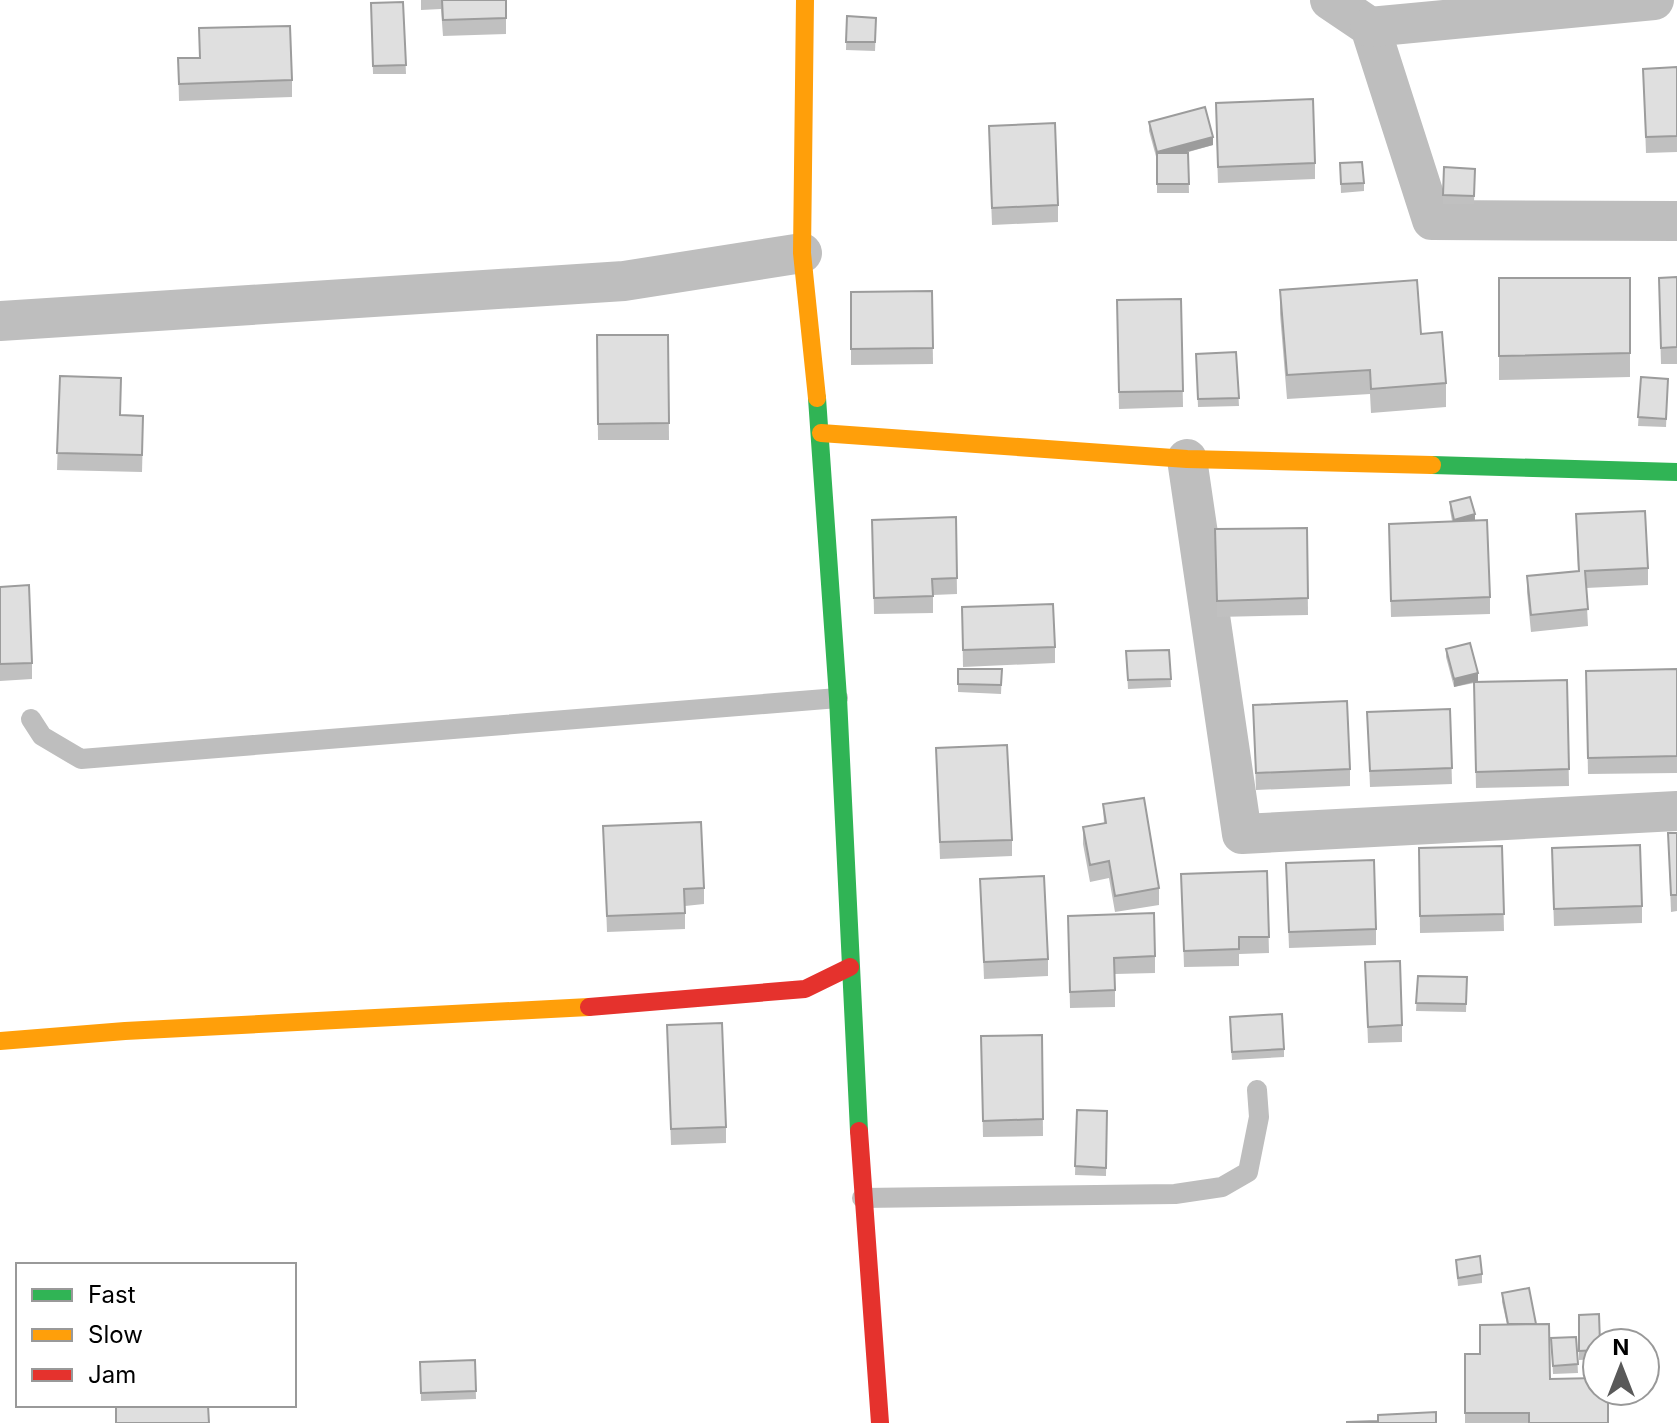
<svg xmlns="http://www.w3.org/2000/svg" width="1677" height="1423" font-family="Inter,sans-serif">
	<style>
		.lines { fill: none; stroke-linecap: round; stroke-linejoin: round }
		.lane { stroke: #bebebe; stroke-width: 20 }
		.street { stroke: #bebebe; stroke-width: 40 }
		.fast { stroke: #30b455; stroke-width: 18 }
		.slow { stroke: #ff9f0a; stroke-width: 18 }
		.jam { stroke: #e5322d; stroke-width: 18 }
		.wall { fill: #c0c0c0 }
		.shaded-wall { fill: #9c9c9c }
		.building { fill: #dfdfdf; stroke: #9c9c9c; stroke-width: 2 }
	</style>
	<rect width="100%" height="100%" fill="#fff"/>
	<g class="lines">
		<g class="lane">
			<path d="M31,719L42,736L81,759L838,698"/>
			<path d="M862,1198L1175,1194L1222,1187L1248,1172L1259,1117L1257,1090"/>
		</g>
		<g class="street">
			<path d="M1330,0L1370,27L1432,220L1677,221"/>
			<path d="M1370,27L1654,0"/>
			<path d="M0,321L624,281L802,253"/>
			<path d="M1187,459L1242,834L1677,811"/>
		</g>
		<g class="fast">
			<path d="M817,398L838,698L859,1131"/>
			<path d="M1432,465L1677,472"/>
		</g>
		<g class="slow">
			<path d="M805,0L802,253L817,398"/>
			<path d="M821,433L1187,459L1432,465"/>
			<path d="M0,1041L125,1031L589,1007"/>
		</g>
		<g class="jam">
			<path d="M589,1007L805,989L850,967"/>
			<path d="M859,1131L880,1423"/>
		</g>
	</g>
	<g class="wall">
		<path d="M421,0H506V34L443,36L441,9L421,10Z"/>
		<path d="M403,2L406,74H373L371,3Z"/>
		<path d="M847,16L876,26L875,51L846,50Z"/>
		<path d="M199,28L292,80V97L179,101L178,58H199Z"/>
		<path d="M1677,67V152L1646,153L1643,69Z"/>
		<path d="M1216,120L1315,163V179L1218,183Z"/>
		<path d="M1149,122L1213,145L1185,153H1188L1189,193H1157V160L1149,131Z"/>
		<path d="M989,142L1058,205V222L992,225Z"/>
		<path d="M1340,163L1364,183V191L1341,193Z"/>
		<path d="M1475,169L1474,204H1443V195Z"/>
		<path d="M1677,277V364H1661L1659,294Z"/>
		<path d="M1499,278H1630V377L1499,380Z"/>
		<path d="M1280,290L1421,334L1446,383V407L1371,413L1370,394L1287,399L1280,314Z"/>
		<path d="M932,291L933,364L851,365V292Z"/>
		<path d="M1181,299L1183,407L1119,409L1117,300Z"/>
		<path d="M597,335H668L669,440H598Z"/>
		<path d="M1236,352L1239,406L1198,407L1196,354Z"/>
		<path d="M60,376L120,415L143,432L142,472L57,470Z"/>
		<path d="M1641,377L1668,379L1666,427L1638,426Z"/>
		<path d="M1450,502L1475,520L1490,597V614L1391,617L1389,540L1452,521L1450,510Z"/>
		<path d="M1576,514L1648,568V585L1586,588L1588,626L1531,632L1527,592V576L1578,571Z"/>
		<path d="M956,517L957,594L933,595V613L874,614L872,520Z"/>
		<path d="M1307,528L1308,615L1217,617L1215,529Z"/>
		<path d="M0,587L32,663V679L0,681Z"/>
		<path d="M962,607L1055,647V663L963,667Z"/>
		<path d="M1446,649L1478,681L1567,680L1569,786L1476,788L1474,683L1454,687L1446,657Z"/>
		<path d="M1169,650L1171,687L1128,689L1126,651Z"/>
		<path d="M958,669H1002L1001,694L958,692Z"/>
		<path d="M1677,669V773L1588,774L1586,671Z"/>
		<path d="M1253,705L1350,769V786L1256,790Z"/>
		<path d="M1450,709L1452,784L1370,787L1367,712Z"/>
		<path d="M936,748L1012,840V856L940,859Z"/>
		<path d="M1103,804L1159,888V905L1115,912L1109,878L1090,882L1083,844V827L1104,824Z"/>
		<path d="M603,826L704,888V904L685,906V929L607,932Z"/>
		<path d="M1668,833H1677V911L1671,912Z"/>
		<path d="M1502,846L1504,931L1420,933L1419,848Z"/>
		<path d="M1286,863L1376,929V945L1289,948Z"/>
		<path d="M1552,864L1642,906V923L1554,926Z"/>
		<path d="M1267,871L1269,953L1239,954V966L1184,967L1181,874Z"/>
		<path d="M980,879L1048,959V976L984,979Z"/>
		<path d="M1068,916L1155,956V973L1115,974V1007L1070,1008Z"/>
		<path d="M1365,962L1402,1025V1042L1368,1043Z"/>
		<path d="M1418,976L1467,977L1466,1012L1416,1011Z"/>
		<path d="M667,1025L726,1127V1143L671,1145Z"/>
		<path d="M1230,1026L1284,1049V1057L1232,1060Z"/>
		<path d="M1042,1035L1043,1136L983,1137L981,1036Z"/>
		<path d="M1077,1110L1107,1111L1106,1176L1075,1175Z"/>
		<path d="M1456,1260L1482,1274V1283L1458,1286Z"/>
		<path d="M1502,1293L1536,1324L1550,1379L1608,1423H1465V1354H1480L1507,1324L1502,1302Z"/>
		<path d="M1579,1315L1597,1343V1359L1579,1360Z"/>
		<path d="M1576,1337L1578,1373L1553,1374L1551,1338Z"/>
		<path d="M475,1360L476,1399L421,1401L420,1362Z"/>
	</g>
	<g class="shaded-wall">
		<path d="M1213,137V145L1157,160V152Z"/>
		<path d="M1475,514V523L1454,528V520Z"/>
		<path d="M1478,673V681L1454,687V679Z"/>
	</g>
	<g class="building">
		<path d="M442,0H506V18L443,20Z"/>
		<path d="M403,2L406,65L373,66L371,3Z"/>
		<path d="M847,16L876,18L875,42H846Z"/>
		<path d="M290,26L292,80L179,84L178,58H200L199,28Z"/>
		<path d="M1677,67V136L1646,137L1643,69Z"/>
		<path d="M1313,99L1315,163L1218,167L1216,103Z"/>
		<path d="M1205,107L1213,137L1157,152L1149,122Z"/>
		<path d="M1055,123L1058,205L992,208L989,126Z"/>
		<path d="M1157,153H1188L1189,184H1157Z"/>
		<path d="M1362,162L1364,183L1341,184L1340,163Z"/>
		<path d="M1444,167L1475,169L1474,196L1443,195Z"/>
		<path d="M1677,277V347L1661,348L1659,278Z"/>
		<path d="M1499,278H1630V353L1499,356Z"/>
		<path d="M1417,280L1421,334L1442,332L1446,383L1371,389L1370,370L1287,375L1280,290Z"/>
		<path d="M932,291L933,348L851,349V292Z"/>
		<path d="M1181,299L1183,391L1119,392L1117,300Z"/>
		<path d="M597,335H668L669,423L598,424Z"/>
		<path d="M1236,352L1239,398L1198,399L1196,354Z"/>
		<path d="M60,376L121,378L120,415L143,416L142,455L57,453Z"/>
		<path d="M1641,377L1668,379L1666,419L1638,417Z"/>
		<path d="M1470,497L1475,514L1454,520L1450,502Z"/>
		<path d="M1645,511L1648,568L1585,571L1588,609L1531,615L1527,576L1579,571L1576,514Z"/>
		<path d="M956,517L957,578L932,579L933,596L874,598L872,520Z"/>
		<path d="M1487,520L1490,597L1391,601L1389,524Z"/>
		<path d="M1307,528L1308,598L1217,601L1215,529Z"/>
		<path d="M29,585L32,663L0,664V587Z"/>
		<path d="M1053,604L1055,647L963,650L962,607Z"/>
		<path d="M1470,643L1478,673L1454,679L1446,649Z"/>
		<path d="M1169,650L1171,679L1128,680L1126,651Z"/>
		<path d="M958,669H1002L1001,685L958,684Z"/>
		<path d="M1677,669V756L1588,758L1586,671Z"/>
		<path d="M1567,680L1569,769L1476,772L1474,682Z"/>
		<path d="M1347,701L1350,769L1256,773L1253,705Z"/>
		<path d="M1450,709L1452,768L1370,771L1367,712Z"/>
		<path d="M1007,745L1012,840L940,842L936,748Z"/>
		<path d="M1144,798L1159,888L1115,896L1109,861L1090,865L1083,827L1106,823L1103,804Z"/>
		<path d="M701,822L704,888L684,889L685,913L607,916L603,826Z"/>
		<path d="M1668,833H1677V895H1671Z"/>
		<path d="M1640,845L1642,906L1554,909L1552,848Z"/>
		<path d="M1502,846L1504,914L1420,916L1419,848Z"/>
		<path d="M1374,860L1376,929L1289,932L1286,863Z"/>
		<path d="M1267,871L1269,937H1239V949L1184,951L1181,874Z"/>
		<path d="M1044,876L1048,959L984,962L980,879Z"/>
		<path d="M1154,913L1155,956L1114,958L1115,990L1070,992L1068,916Z"/>
		<path d="M1400,961L1402,1025L1368,1027L1365,962Z"/>
		<path d="M1418,976L1467,977L1466,1004L1416,1003Z"/>
		<path d="M1282,1014L1284,1049L1232,1052L1230,1017Z"/>
		<path d="M722,1023L726,1127L671,1129L667,1025Z"/>
		<path d="M1042,1035L1043,1119L983,1121L981,1036Z"/>
		<path d="M1077,1110L1107,1111L1106,1168L1075,1166Z"/>
		<path d="M1480,1256L1482,1274L1458,1278L1456,1260Z"/>
		<path d="M1529,1288L1536,1324H1508L1502,1293Z"/>
		<path d="M1599,1314L1600,1343H1597V1350L1579,1351V1315Z"/>
		<path d="M1549,1324L1550,1379L1597,1378V1391H1608V1423H1529V1413H1465V1354H1480V1325Z"/>
		<path d="M1576,1337L1578,1364L1553,1366L1551,1338Z"/>
		<path d="M475,1360L476,1391L421,1393L420,1362Z"/>
		<path d="M116,1405H208L209,1423H116Z"/>
		<path d="M1436,1412V1423H1347V1422L1378,1421V1415Z"/>
	</g>
	<rect x="16" y="1263" width="280" height="144" fill="#ffffff" stroke="#999999" stroke-width="2"/>
	<rect x="32" y="1289" width="40" height="12" fill="#30b455" stroke="#999999" stroke-width="2"/>
	<text x="88" y="1303" font-size="24" fill="#000000">Fast</text>
	<rect x="32" y="1329" width="40" height="12" fill="#ff9f0a" stroke="#999999" stroke-width="2"/>
	<text x="88" y="1343" font-size="24" fill="#000000">Slow</text>
	<rect x="32" y="1369" width="40" height="12" fill="#e5322d" stroke="#999999" stroke-width="2"/>
	<text x="88" y="1383" font-size="24" fill="#000000">Jam</text>
	<g transform="translate(1621 1367)"><circle r="38" fill="#ffffff" stroke="#999999" stroke-width="2"/>
	<path d="M0-6L14 30L0 20L-14 30Z" fill="#595959"/>
	<text y="-12" font-size="22" font-weight="bold" text-anchor="middle" fill="#000000">N</text>
	</g>
</svg>
